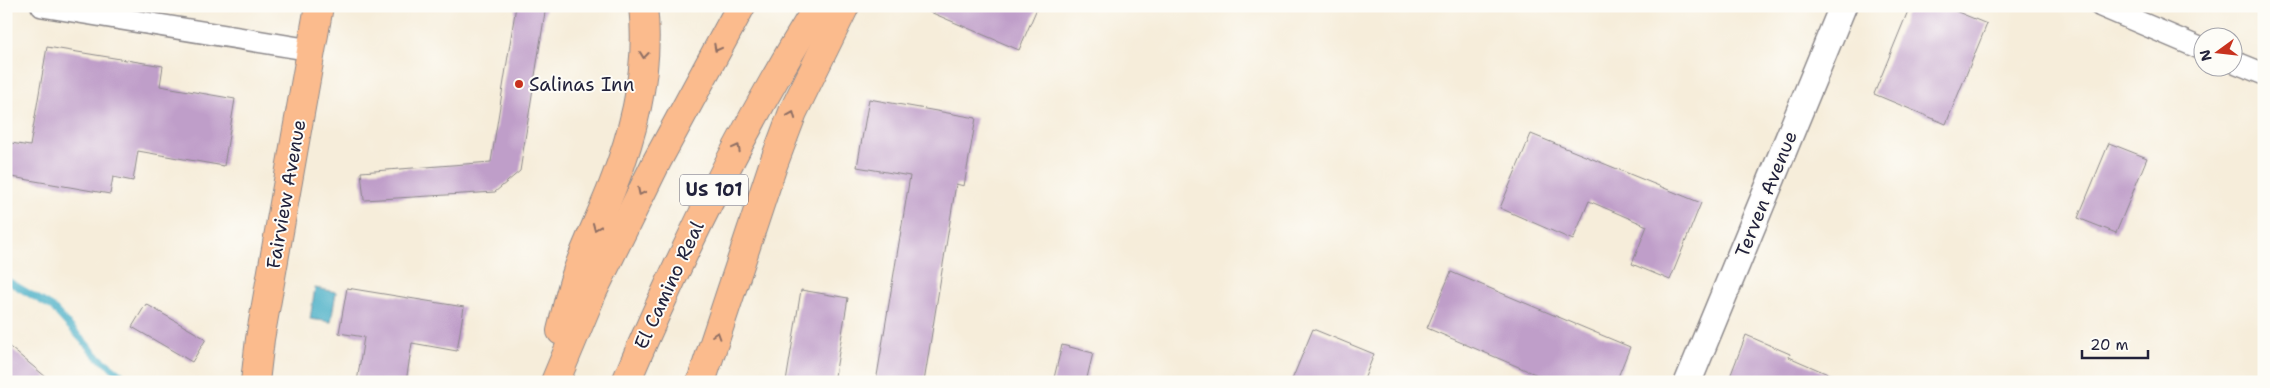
<svg xmlns="http://www.w3.org/2000/svg" width="2270" height="388" font-family="'Shantell Sans',sans-serif">
	<style>
		.water { fill: #47aec6; stroke: #346880 }
		.lines { fill: none; stroke-linecap: round; stroke-linejoin: round }
		.stream { stroke: #47aec6; stroke-width: 7 }
		.building { fill: #bf9ec9 }
		.minor-casing { stroke: #8c888a; stroke-width: 24 }
		.tertiary-casing { stroke: #8c888a; stroke-width: 29 }
		.trunk-casing { stroke: #8c888a; stroke-width: 30 }
		.motorway-casing { stroke: #8c888a; stroke-width: 30 }
		.minor { stroke: #fff; stroke-width: 21 }
		.tertiary { stroke: #fff; stroke-width: 26 }
		.trunk { stroke: #fbbb8d; stroke-width: 28 }
		.motorway { stroke: #fbbb8d; stroke-width: 28 }
		.oneway { stroke: #8e6e64 }
		.poi-dot { fill: #c8321e; stroke: #fdfcf7; stroke-width: 2 }
		.labels { text-anchor: middle; dominant-baseline: central; stroke-width: 4; stroke-linejoin: round; paint-order: stroke }
		.shield { fill: #fdfcf7; stroke: #646373; stroke-width: 1 }
		.shield-label { font-size: 18px; font-weight: bold; fill: #22223b }
		.poi-label { font-size: 19px; fill: #22223b; stroke: #fdfcf7; text-anchor: start }
		.street-label { font-size: 19px; fill: #22223b; stroke: #fdfcf7 }
	</style>
	<rect width="100%" height="100%" fill="#fdfcf7"/>
	<filter id="ink" filterUnits="userSpaceOnUse"><feTurbulence type="fractalNoise" baseFrequency=".02" numOctaves="2"/><feDisplacementMap in="SourceGraphic" scale="10" xChannelSelector="R" yChannelSelector="G"/><feConvolveMatrix kernelMatrix="1 2 1 2 8 2 1 2 1" color-interpolation-filters="sRGB"/></filter>
	<filter id="wash" filterUnits="userSpaceOnUse"><feTurbulence type="fractalNoise" baseFrequency=".0096" numOctaves="4" result="noise"/><feDisplacementMap in="SourceGraphic" scale="20" xChannelSelector="R" yChannelSelector="G"/><feGaussianBlur stdDeviation="1.12" result="paint"/><feColorMatrix in="noise" values="0 0 0 0 0 0 0 0 0 0 0 0 0 0 0 0 0 1.4 0 .05"/><feComposite in="paint" operator="in"/></filter>
	<g filter="url(#wash)">
		<rect width="100%" height="100%" fill="#f6edda"/>
		<path class="water" d="M315,288L336,292L331,322L310,319Z"/>
		<g class="lines">
			<path class="stream" d="M6,280L52,307L98,357L131,382"/>
		</g>
		<g id="blocks">
			<g class="building">
				<path d="M516,6H546L520,171L495,192L364,200L361,172L491,162Z"/>
				<path d="M916,6H1038L1019,50Z"/>
				<path d="M1910,6H1943L1987,24L1946,124L1874,94Z"/>
				<path d="M47,47L163,66L160,86L235,99L224,166L138,151L133,181L113,177L110,194L6,176L11,143L30,146Z"/>
				<path d="M869,99L976,118L964,186L956,184L924,382H876L910,176L857,167Z"/>
				<path d="M1531,134L1701,203L1670,280L1632,264L1647,226L1589,201L1573,240L1500,208Z"/>
				<path d="M2109,143L2147,158L2116,233L2078,218Z"/>
				<path d="M1451,272L1630,347L1616,382H1554L1427,328Z"/>
				<path d="M347,288L464,307L457,351L412,343L406,382H357L364,337L339,333Z"/>
				<path d="M801,290L848,298L834,382H786Z"/>
				<path d="M146,304L206,339L192,362L132,327Z"/>
				<path d="M1313,329L1374,354L1363,382H1291Z"/>
				<path d="M1746,335L1790,354L1789,357L1846,382H1728Z"/>
				<path d="M6,344L52,382H6Z"/>
				<path d="M1062,345L1093,353L1086,382H1053Z"/>
			</g>
		</g>
	</g>
	<g filter="url(#ink)">
		<use href="#blocks" fill-opacity="0" stroke="#8c888a" stroke-width="1"/>
		<g class="lines">
			<defs>
				<g id="minor">
					<path d="M42,6L311,50"/>
					<path d="M2101,6L2202,49"/>
					<path d="M2232,61L2264,74"/>
				</g>
				<path id="tertiary" d="M1688,382L1843,6"/>
				<path id="trunk" d="M255,382L260,339L319,6"/>
				<g id="motorway">
					<path d="M561,331C566,312 570,291 577,272C587,243 602,214 613,185C635,129 650,66 643,6"/>
					<path d="M555,382L593,291L657,161L741,6"/>
					<path d="M626,382C681,252 744,126 818,6"/>
					<path d="M701,382L773,165L793,112L845,6"/>
				</g>
			</defs>
			<use href="#minor" class="minor-casing"/>
			<use href="#tertiary" class="tertiary-casing"/>
			<use href="#trunk" class="trunk-casing"/>
			<use href="#motorway" class="motorway-casing"/>
			<use href="#minor" class="minor"/>
			<use href="#tertiary" class="tertiary"/>
			<use href="#trunk" class="trunk"/>
			<use href="#motorway" class="motorway"/>
		</g>
		<defs><path id="oneway-chevron" d="M-2-3.5L2.5 0L-2 3.5" fill="none" stroke-width="1.6" stroke-linecap="round" stroke-linejoin="round" transform="scale(1.25)"/></defs>
		<g class="oneway">
			<use href="#oneway-chevron" transform="translate(717 48) rotate(118)"/>
			<use href="#oneway-chevron" transform="translate(644 55) rotate(96)"/>
			<use href="#oneway-chevron" transform="translate(792 115) rotate(-68)"/>
			<use href="#oneway-chevron" transform="translate(737 148) rotate(-62)"/>
			<use href="#oneway-chevron" transform="translate(641 192) rotate(116)"/>
			<use href="#oneway-chevron" transform="translate(596 227) rotate(113)"/>
			<use href="#oneway-chevron" transform="translate(717 335) rotate(-72)"/>
		</g>
	</g>
	<circle class="poi-dot" cx="519" cy="84" r="5"/>
	<g class="labels">
		<rect class="shield" x="680" y="174.5" width="68" height="31" rx="4"/>
		<g class="shield-label">
			<text x="714" y="190">US 101</text>
		</g>
		<g class="poi-label">
			<text x="529" y="84">Salinas Inn</text>
		</g>
		<g class="street-label">
			<text transform="translate(286 194) rotate(-80)">Fairview Avenue</text>
			<text transform="translate(1766 194) rotate(-68)">Terven Avenue</text>
			<text transform="translate(669 285) rotate(-65)">El Camino Real</text>
		</g>
	</g>
	<rect width="2270" height="388" fill="none" stroke="#fdfcf7" stroke-width="25"/>
	<g transform="translate(2218 52) rotate(255)"><circle r="24" fill="#fdfcf7" stroke="#a5a5ac"/>
	<path d="M0-4L9 19L0 12L-9 19Z" fill="#c8321e"/>
	<text y="-8" font-size="14" font-weight="bold" text-anchor="middle" fill="#22223b">N</text>
	</g>
	<path d="M2082 350v8h66v-8" fill="none" stroke="#22223b" stroke-width="2.5"/>
	<text x="2090" y="350" font-size="15" fill="#22223b" stroke="#fdfcf7" stroke-width="4" paint-order="stroke">20 m</text>
</svg>
